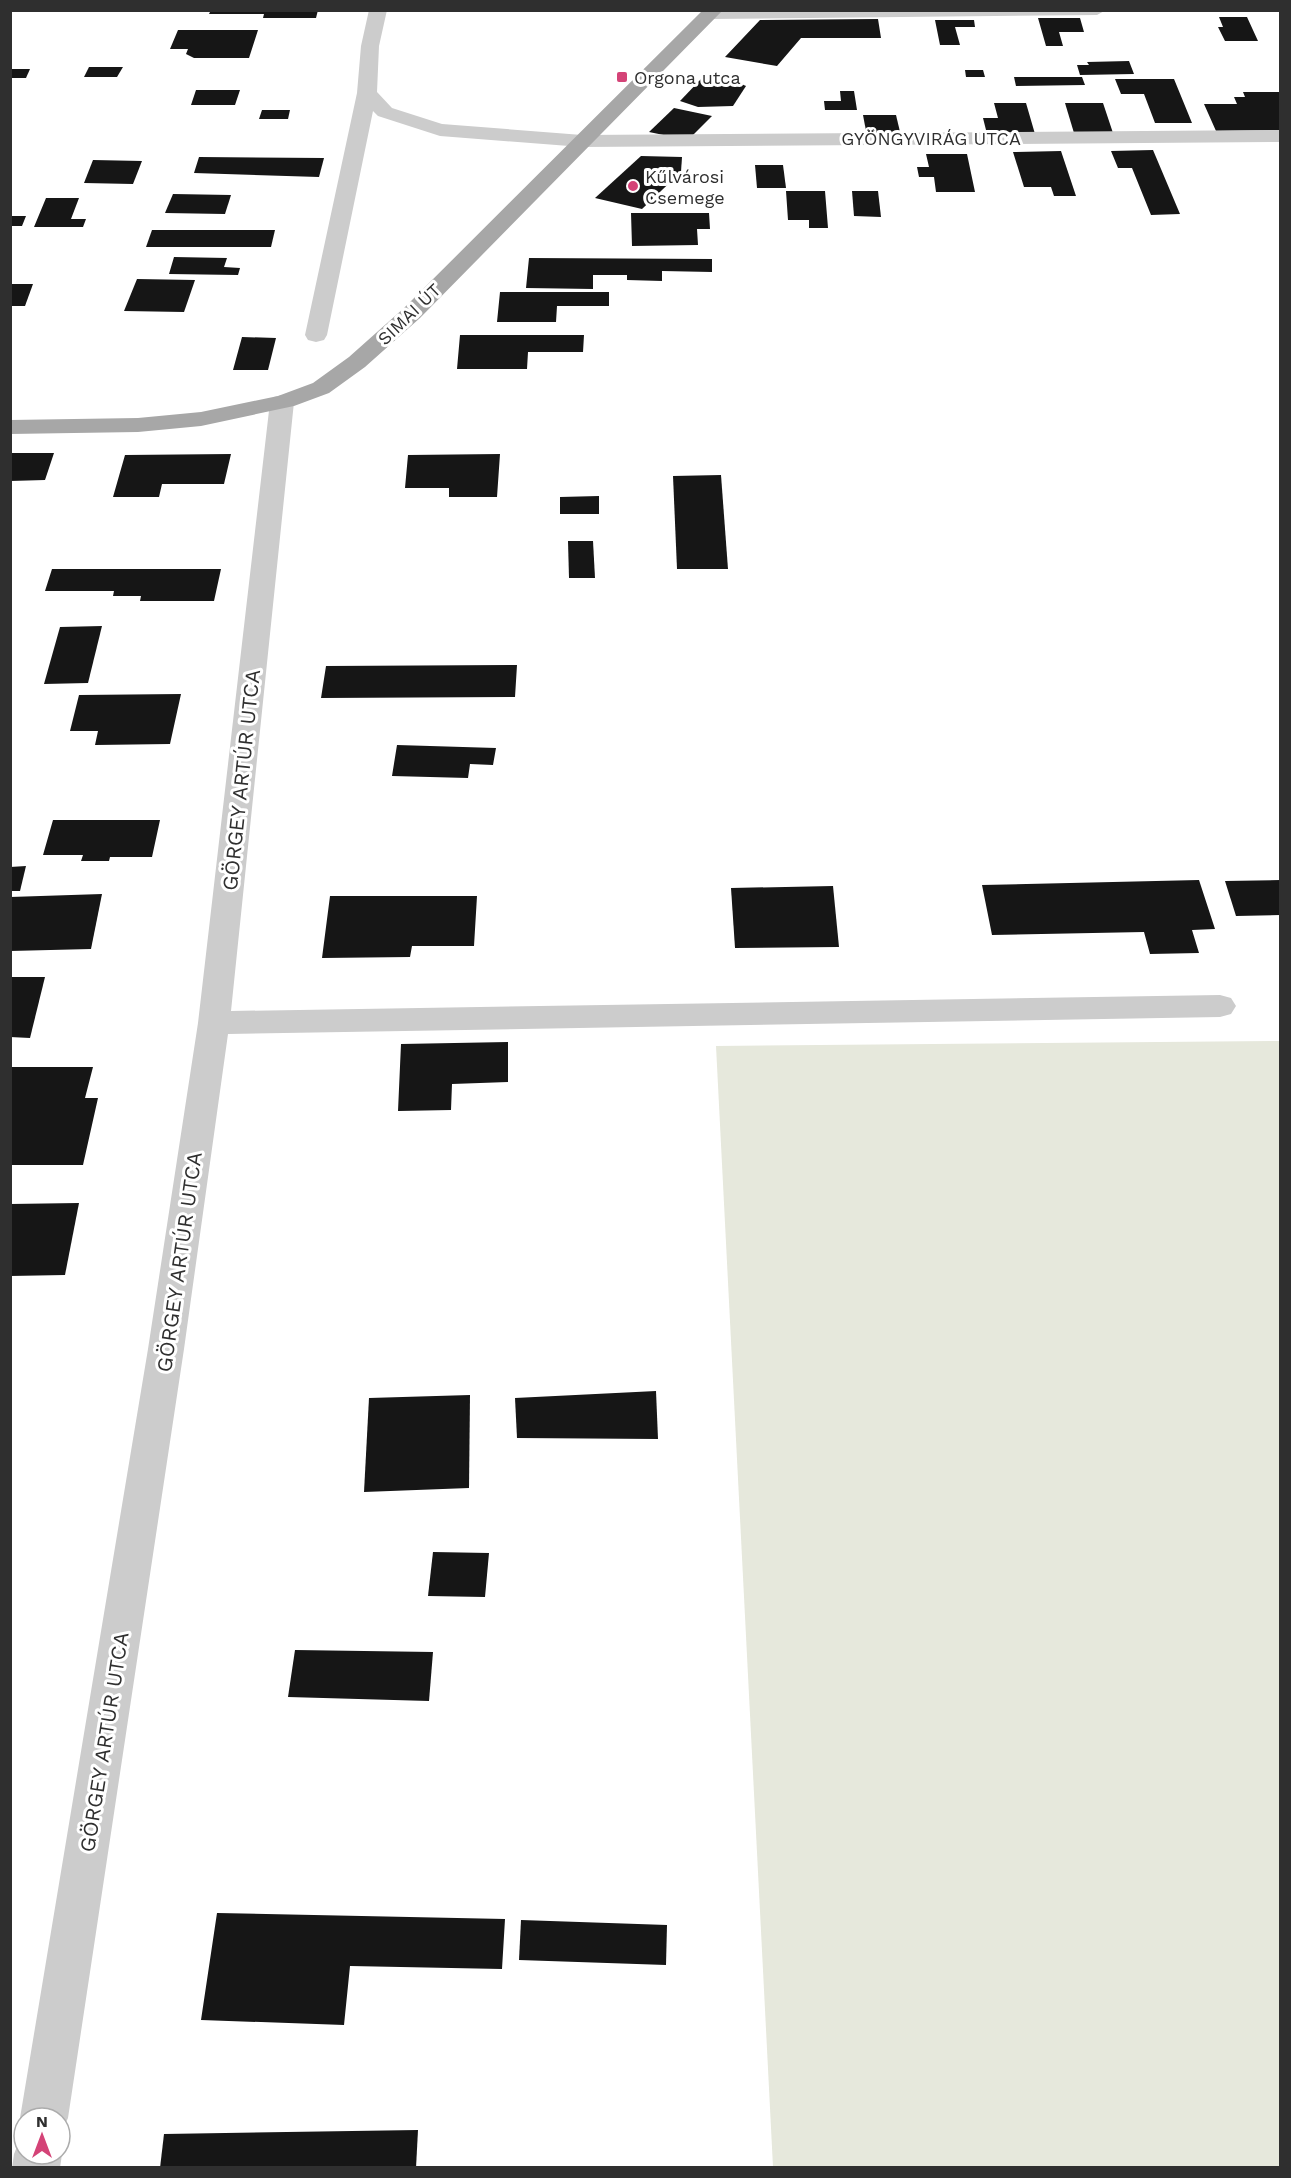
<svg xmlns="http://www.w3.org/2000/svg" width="1291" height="2178" font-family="'Work Sans',sans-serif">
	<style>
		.green { fill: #e6e8dc }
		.building { fill: #161616 }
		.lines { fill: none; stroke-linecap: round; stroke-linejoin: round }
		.minor { fill: #ccc; fill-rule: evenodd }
		.major { fill: #a7a7a7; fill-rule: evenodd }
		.poi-dot { fill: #d44377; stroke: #fff; stroke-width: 2 }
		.labels { text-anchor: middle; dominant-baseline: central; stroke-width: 6; stroke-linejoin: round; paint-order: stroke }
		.far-poi-label { font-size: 18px; fill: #2f2f2f; stroke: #fff; text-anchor: start }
		.far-street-label { font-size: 18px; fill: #2f2f2f; stroke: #fff }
		.street-label { font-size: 21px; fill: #2f2f2f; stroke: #fff }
	</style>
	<rect width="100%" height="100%" fill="#fff"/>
	<path class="green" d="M1280,1041V2167H773L716,1046Z"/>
	<g class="building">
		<path d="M211,10H318L316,18H263L264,14H209Z"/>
		<path d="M1219,17H1247L1258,41H1225L1218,27H1223Z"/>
		<path d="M1038,18H1080L1084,32H1059L1063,46H1046Z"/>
		<path d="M878,19L881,38H801L777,66L725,57L760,20Z"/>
		<path d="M935,20H974L975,27H955L960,45H940Z"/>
		<path d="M178,30H258L249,58H194L186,54L188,49H170Z"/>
		<path d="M1129,61L1134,74L1080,75L1077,65H1089L1087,62Z"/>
		<path d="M89,67H123L117,77H84Z"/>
		<path d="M10,69H30L26,78H10Z"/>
		<path d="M965,70H983L985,77H966Z"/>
		<path d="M1014,77H1082L1085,85L1016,86Z"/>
		<path d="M701,79H730L746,86L733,106L698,107L680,101Z"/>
		<path d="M1115,79H1174L1192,123H1155L1144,94H1121Z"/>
		<path d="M196,90H240L235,105H191Z"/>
		<path d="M840,91H854L857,110H825L824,101H841Z"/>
		<path d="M1243,92H1280V130L1216,131L1204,104H1237L1234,97H1245Z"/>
		<path d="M994,103H1026L1035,134H987L983,118H998Z"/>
		<path d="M1065,103H1103L1113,133H1074Z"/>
		<path d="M674,108L712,116L688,140L649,132Z"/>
		<path d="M262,110H290L288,119H259Z"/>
		<path d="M863,115H896L901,136H867Z"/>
		<path d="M1153,150L1180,214L1151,215L1132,168H1118L1111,151Z"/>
		<path d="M1061,151L1076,196H1054L1051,187H1024L1013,152Z"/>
		<path d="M926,154H967L975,192H936L934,177H919L917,167H929Z"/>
		<path d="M641,156L682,157L681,172L642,209L595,198Z"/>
		<path d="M199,157L324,158L319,177L194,173Z"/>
		<path d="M93,160L142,161L133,184L84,183Z"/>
		<path d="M755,165H783L786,188H757Z"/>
		<path d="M786,191H825L828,228H809V220H788Z"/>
		<path d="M852,191H878L881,217L854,216Z"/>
		<path d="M173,194L231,195L225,214L165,213Z"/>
		<path d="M46,198H79L71,219H86L83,227H34Z"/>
		<path d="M631,213H709L710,229H697L698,245L632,246Z"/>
		<path d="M10,216H26L22,226H10Z"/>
		<path d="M152,230H275L271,247H146Z"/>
		<path d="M174,257L227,258L224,267L240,268L238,275L169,274Z"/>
		<path d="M529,258L712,259V272L662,271V281L627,280V275H593V289L526,288Z"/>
		<path d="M137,279L195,280L184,312L124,311Z"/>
		<path d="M10,284H33L25,306H10Z"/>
		<path d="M500,292H609V306H557L556,322H497Z"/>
		<path d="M460,335H584L583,352H528L527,369H457Z"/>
		<path d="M242,337L276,338L268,370H233Z"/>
		<path d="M10,453H54L45,480L10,481Z"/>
		<path d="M231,454L224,484H162L159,497H113L125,455Z"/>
		<path d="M500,454L497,497H449V488H405L408,455Z"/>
		<path d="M721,475L728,569H677L673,476Z"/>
		<path d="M599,496V514H560V497Z"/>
		<path d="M568,541H593L595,578H569Z"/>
		<path d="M52,569H221L214,601H140L141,596H113L114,591H45Z"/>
		<path d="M102,626L88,683L44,684L60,627Z"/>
		<path d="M517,665L515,697L321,698L326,666Z"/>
		<path d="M181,694L170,744L95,745L98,731H70L79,695Z"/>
		<path d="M397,745L496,748L493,765L470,764L468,778L392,776Z"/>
		<path d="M53,820H160L152,857H110L109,861H81L83,855H43Z"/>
		<path d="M26,866L20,891H10V867Z"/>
		<path d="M1199,880L1215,929L1192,930L1199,953L1150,954L1144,932L992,935L982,885Z"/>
		<path d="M1280,880V915L1236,916L1225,881Z"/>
		<path d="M833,886L839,947L735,948L731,888Z"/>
		<path d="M102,894L91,949L10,951V897Z"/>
		<path d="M330,896H477L474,946H412L410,957L322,958Z"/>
		<path d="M10,977H45L30,1038L10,1037Z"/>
		<path d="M508,1042V1082L452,1084L451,1110L398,1111L401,1044Z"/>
		<path d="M10,1067H93L85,1098H98L83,1165H10Z"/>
		<path d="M79,1203L65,1275L10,1276V1204Z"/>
		<path d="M656,1391L658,1439L517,1438L515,1398Z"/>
		<path d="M470,1395L469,1488L364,1492L369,1398Z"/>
		<path d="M433,1552L489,1553L485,1597L428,1596Z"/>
		<path d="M295,1650L433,1652L429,1701L288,1697Z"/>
		<path d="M217,1913L505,1919L502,1969L350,1966L344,2025L201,2020Z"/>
		<path d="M521,1920L667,1925L666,1965L519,1960Z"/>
		<path d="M418,2130L416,2168H160L164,2134Z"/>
	</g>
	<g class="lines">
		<g class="minor">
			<path d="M369,10H387L379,46L377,92L392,108L442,124L582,135L1280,130V142L582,147L440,136L378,116L373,111L327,335L324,340L316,342L308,340L305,335L357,93L361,46Z"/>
			<path d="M703,10H1106L1097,15L710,19L704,18L701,14Z"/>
			<path d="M282,395L290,397L294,402L231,1011L1220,995L1231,998L1236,1006L1231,1014L1220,1017L228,1034L184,1349L68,2118L60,2135V2118H24V2127L20,2118L148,1349L198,1023L270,402L274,397Z"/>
			<path d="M24,2136V2154H60V2150L62,2154L60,2168H12L14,2154L21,2137Z"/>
		</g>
		<path class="major" d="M703,10H723L420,318L365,367L329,393L294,406L201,426L138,432L10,434V420L138,418L201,412L278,396L313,383L349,357L404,308Z"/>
	</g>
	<g class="poi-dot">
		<rect x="616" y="71" width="12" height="12" rx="3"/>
		<circle cx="633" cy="186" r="6"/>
	</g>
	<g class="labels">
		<g class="far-poi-label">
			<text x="634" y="77">Orgona utca</text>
			<text x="645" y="176">Kűlvárosi<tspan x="645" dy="21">Csemege</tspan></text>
		</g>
		<g class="far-street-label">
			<text x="931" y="138">GYÖNGYVIRÁG UTCA</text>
			<text transform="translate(409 314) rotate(-44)">SIMAI ÚT</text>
		</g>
		<g class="street-label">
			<text transform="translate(241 780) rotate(-84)">GÖRGEY ARTÚR UTCA</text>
			<text transform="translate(179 1262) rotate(-82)">GÖRGEY ARTÚR UTCA</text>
			<text transform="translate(104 1742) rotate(-81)">GÖRGEY ARTÚR UTCA</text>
		</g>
	</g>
	<rect width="1291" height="2178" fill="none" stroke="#2f2f2f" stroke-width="24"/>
	<g transform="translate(42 2136)"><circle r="28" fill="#ffffff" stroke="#acacac" stroke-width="1.5"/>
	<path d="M0-4.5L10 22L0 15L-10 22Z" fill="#d44377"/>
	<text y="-9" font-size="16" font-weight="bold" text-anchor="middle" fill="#2f2f2f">N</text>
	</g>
</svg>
